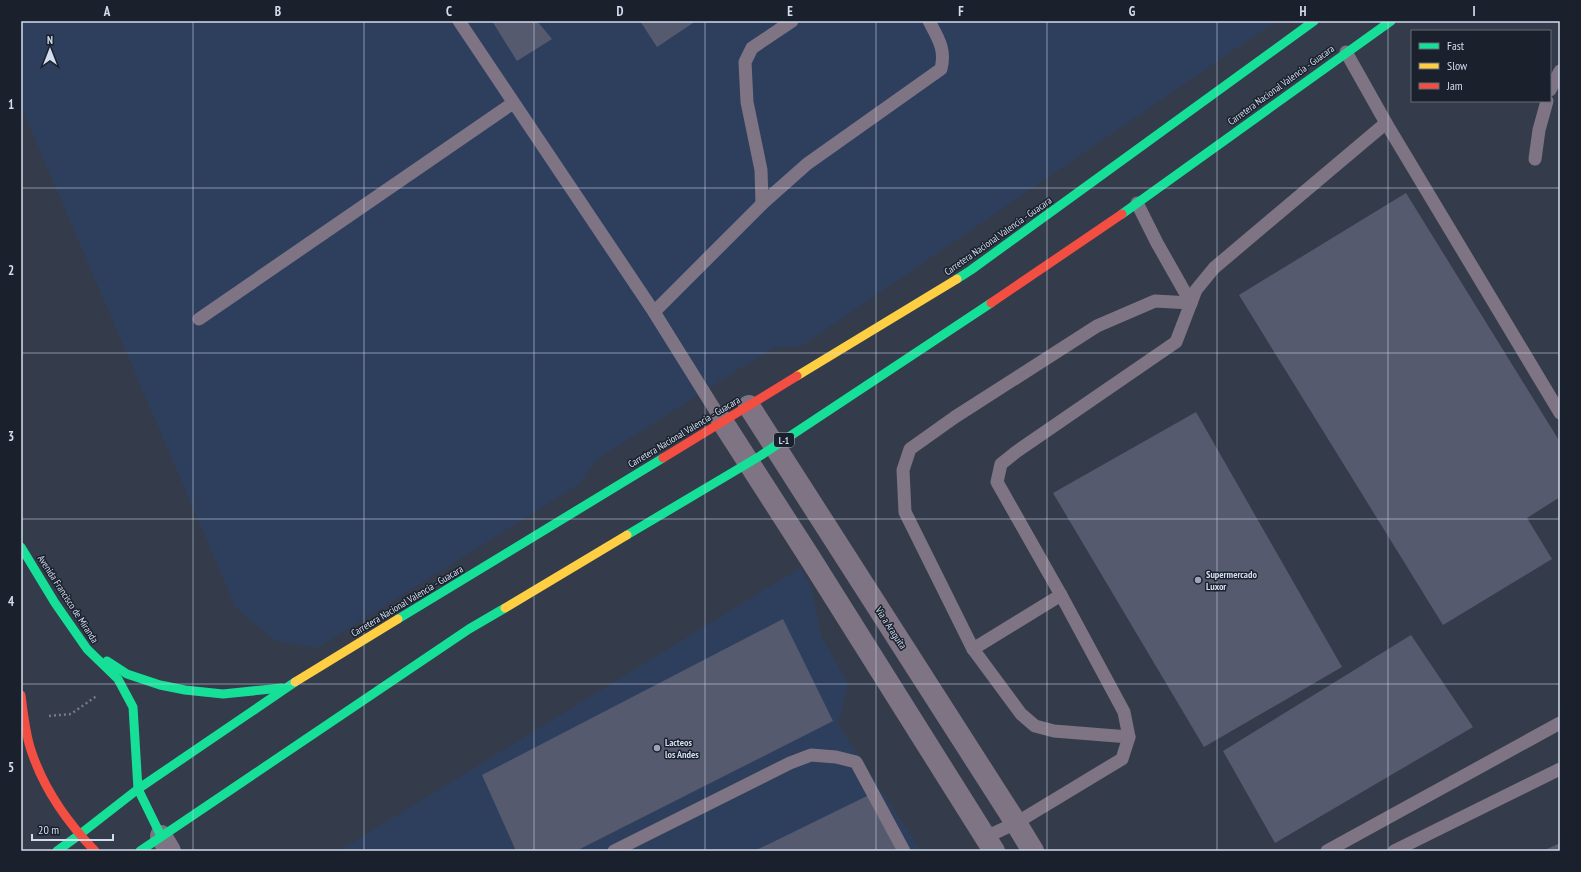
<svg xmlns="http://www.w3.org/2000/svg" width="1581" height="872" font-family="'PT Sans Narrow',sans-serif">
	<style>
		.built { fill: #2e3f5e }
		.building { fill: #565a6f }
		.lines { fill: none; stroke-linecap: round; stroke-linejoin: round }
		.path { stroke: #7c7885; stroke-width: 2.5; stroke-dasharray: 2 3; stroke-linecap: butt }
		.lane { stroke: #7e7483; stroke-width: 13 }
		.street { stroke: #7e7483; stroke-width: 22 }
		.fast { stroke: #16e098; stroke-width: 9 }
		.slow { stroke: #ffcf43; stroke-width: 9 }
		.jam { stroke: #f24e42; stroke-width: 9 }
		.grid { fill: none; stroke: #d2ddee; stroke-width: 1; stroke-opacity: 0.55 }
		.poi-dot { fill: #9ba5b5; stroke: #1a212d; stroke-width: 1.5 }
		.labels { text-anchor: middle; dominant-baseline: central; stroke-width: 3; stroke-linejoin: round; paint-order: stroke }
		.shield { fill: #1a212d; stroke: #9ba5b4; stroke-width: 1 }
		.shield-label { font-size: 9px; font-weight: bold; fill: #d2ddee }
		.street-label { font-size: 10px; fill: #d2ddee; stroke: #1a212d }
		.poi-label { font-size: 10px; font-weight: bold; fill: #d2ddee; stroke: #1a212d; text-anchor: start }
		.neatline { fill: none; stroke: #d2ddee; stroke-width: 1.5 }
		.grid-label { font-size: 13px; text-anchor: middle; font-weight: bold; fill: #d2ddee }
	</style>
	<rect width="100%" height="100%" fill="#343c4b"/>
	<g class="built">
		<path d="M21,21H1276L800,347H774L597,459L578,485L317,648L276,641L236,608L21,106Z"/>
		<path d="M800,568L811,586L821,636L848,684L838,724L921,851H339Z"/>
	</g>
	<g class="building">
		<path d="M492,21H537L552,39L517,61Z"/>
		<path d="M640,21H696L657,47Z"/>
		<path d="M1406,193L1560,442V497L1527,518L1552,559L1443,625L1239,295Z"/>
		<path d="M1196,412L1342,667L1204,747L1053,493Z"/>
		<path d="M783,619L833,721L576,851H516L482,775Z"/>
		<path d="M1411,635L1473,727L1275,843L1223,751Z"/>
		<path d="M869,795L897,851H754L771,843Z"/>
		<path d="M1560,843V851H1543Z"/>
	</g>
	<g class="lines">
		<path class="path" d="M49,716L71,714L98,695"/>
		<g class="lane">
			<path d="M459,21L654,312L722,421"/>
			<path d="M1346,52L1386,123L1560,413"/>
			<path d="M1550,90L1560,71"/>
			<path d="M1535,159L1539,130L1547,101"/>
			<path d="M1137,203L1157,243L1191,303"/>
			<path d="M762,204L761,170L747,102L745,62L752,48L792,21"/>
			<path d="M654,312L762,204L807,164L941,69C946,49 938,38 929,21"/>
			<path d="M199,319L513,103"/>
			<path d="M973,649L1061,595"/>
			<path d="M1129,737L1054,731L1035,726L1021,714L973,649L905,512L903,470L910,449L955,417L1097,326L1155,301L1191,303"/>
			<path d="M986,837L1016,823L1122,759L1129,737L1124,712L1061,595L997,482L1001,464L1016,452L1176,342L1196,290L1214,268L1386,123"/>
			<path d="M614,851L790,763L811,755L836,757L856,762L904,851"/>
			<path d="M1327,851L1560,723"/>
			<path d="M1394,851L1560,769"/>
		</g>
		<g class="street">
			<path d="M749,406L1016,823L1033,851"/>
			<path d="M722,421L810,558L994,851"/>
			<path d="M161,836L170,851"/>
		</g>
		<g class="fast">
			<path d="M1122,214L1391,21"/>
			<path d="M957,279L971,270L1314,21"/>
			<path d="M627,535L760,456L991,303"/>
			<path d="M21,547L55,603L87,649L118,679L133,707L138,789L161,836"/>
			<path d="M398,619L663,458"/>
			<path d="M107,661L127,674L160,685L185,690L223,694L282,688"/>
			<path d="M79,835L138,789L295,682"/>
			<path d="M57,851L79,835"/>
			<path d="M140,851L469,629L505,608"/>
		</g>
		<g class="slow">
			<path d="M797,376L957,279"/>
			<path d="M505,608L627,535"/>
			<path d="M295,682L398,619"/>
		</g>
		<g class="jam">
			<path d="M991,303L1122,214"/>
			<path d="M663,458L797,376"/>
			<path d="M21,695C23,712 25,730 30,747C42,786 67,822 95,851"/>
		</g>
	</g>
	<path class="grid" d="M193,21V851M364,21V851M534,21V851M705,21V851M876,21V851M1047,21V851M1217,21V851M1388,21V851M21,188H1560M21,353H1560M21,519H1560M21,684H1560"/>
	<g class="poi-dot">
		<circle cx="1198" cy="580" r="4"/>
		<circle cx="657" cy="748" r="4"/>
	</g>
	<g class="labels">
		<rect class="shield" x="774" y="433" width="20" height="14" rx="3"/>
		<g class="shield-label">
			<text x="784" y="440">L-1</text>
		</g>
		<g class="street-label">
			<text transform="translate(1281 85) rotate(-36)">Carretera Nacional Valencia - Guacara</text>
			<text transform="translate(998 236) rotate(-35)">Carretera Nacional Valencia - Guacara</text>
			<text transform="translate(684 432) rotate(-31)">Carretera Nacional Valencia - Guacara</text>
			<text transform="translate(68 599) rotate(57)">Avenida Francisco de Miranda</text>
			<text transform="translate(407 601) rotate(-31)">Carretera Nacional Valencia - Guacara</text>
			<text transform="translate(891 628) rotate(57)">Via a Araguita</text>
		</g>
		<g class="poi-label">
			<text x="1206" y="574">Supermercado<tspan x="1206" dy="12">Luxor</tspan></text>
			<text x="665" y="742">Lacteos<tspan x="665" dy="12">los Andes</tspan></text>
		</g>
	</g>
	<rect width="1581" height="872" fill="none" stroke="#1a212d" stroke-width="44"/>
	<rect x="1411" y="30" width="140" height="72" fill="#1a212d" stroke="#646c7a"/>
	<rect x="1419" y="43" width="20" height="6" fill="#16e098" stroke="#646c7a"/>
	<text x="1447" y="50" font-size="12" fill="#d2ddee">Fast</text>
	<rect x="1419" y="63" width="20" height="6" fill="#ffcf43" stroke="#646c7a"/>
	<text x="1447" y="70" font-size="12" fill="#d2ddee">Slow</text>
	<rect x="1419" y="83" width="20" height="6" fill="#f24e42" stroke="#646c7a"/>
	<text x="1447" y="90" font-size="12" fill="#d2ddee">Jam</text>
	<g transform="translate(50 50)" stroke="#1a212d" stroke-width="3" paint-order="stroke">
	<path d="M0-3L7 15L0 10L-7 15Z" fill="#d2ddee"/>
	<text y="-6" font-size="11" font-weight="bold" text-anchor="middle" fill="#d2ddee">N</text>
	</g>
	<path d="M32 834v6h81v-6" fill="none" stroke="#d2ddee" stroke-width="2"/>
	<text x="38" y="834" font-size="12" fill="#d2ddee" stroke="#1a212d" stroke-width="3" paint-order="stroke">20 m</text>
	<rect x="22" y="22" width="1537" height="828" class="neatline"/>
	<g class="grid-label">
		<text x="107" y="16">A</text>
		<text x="278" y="16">B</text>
		<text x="449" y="16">C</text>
		<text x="620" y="16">D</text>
		<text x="790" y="16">E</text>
		<text x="961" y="16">F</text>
		<text x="1132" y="16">G</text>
		<text x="1303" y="16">H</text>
		<text x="1474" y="16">I</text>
		<text x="11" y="109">1</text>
		<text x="11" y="275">2</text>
		<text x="11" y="441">3</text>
		<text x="11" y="606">4</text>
		<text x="11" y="772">5</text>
	</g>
</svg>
